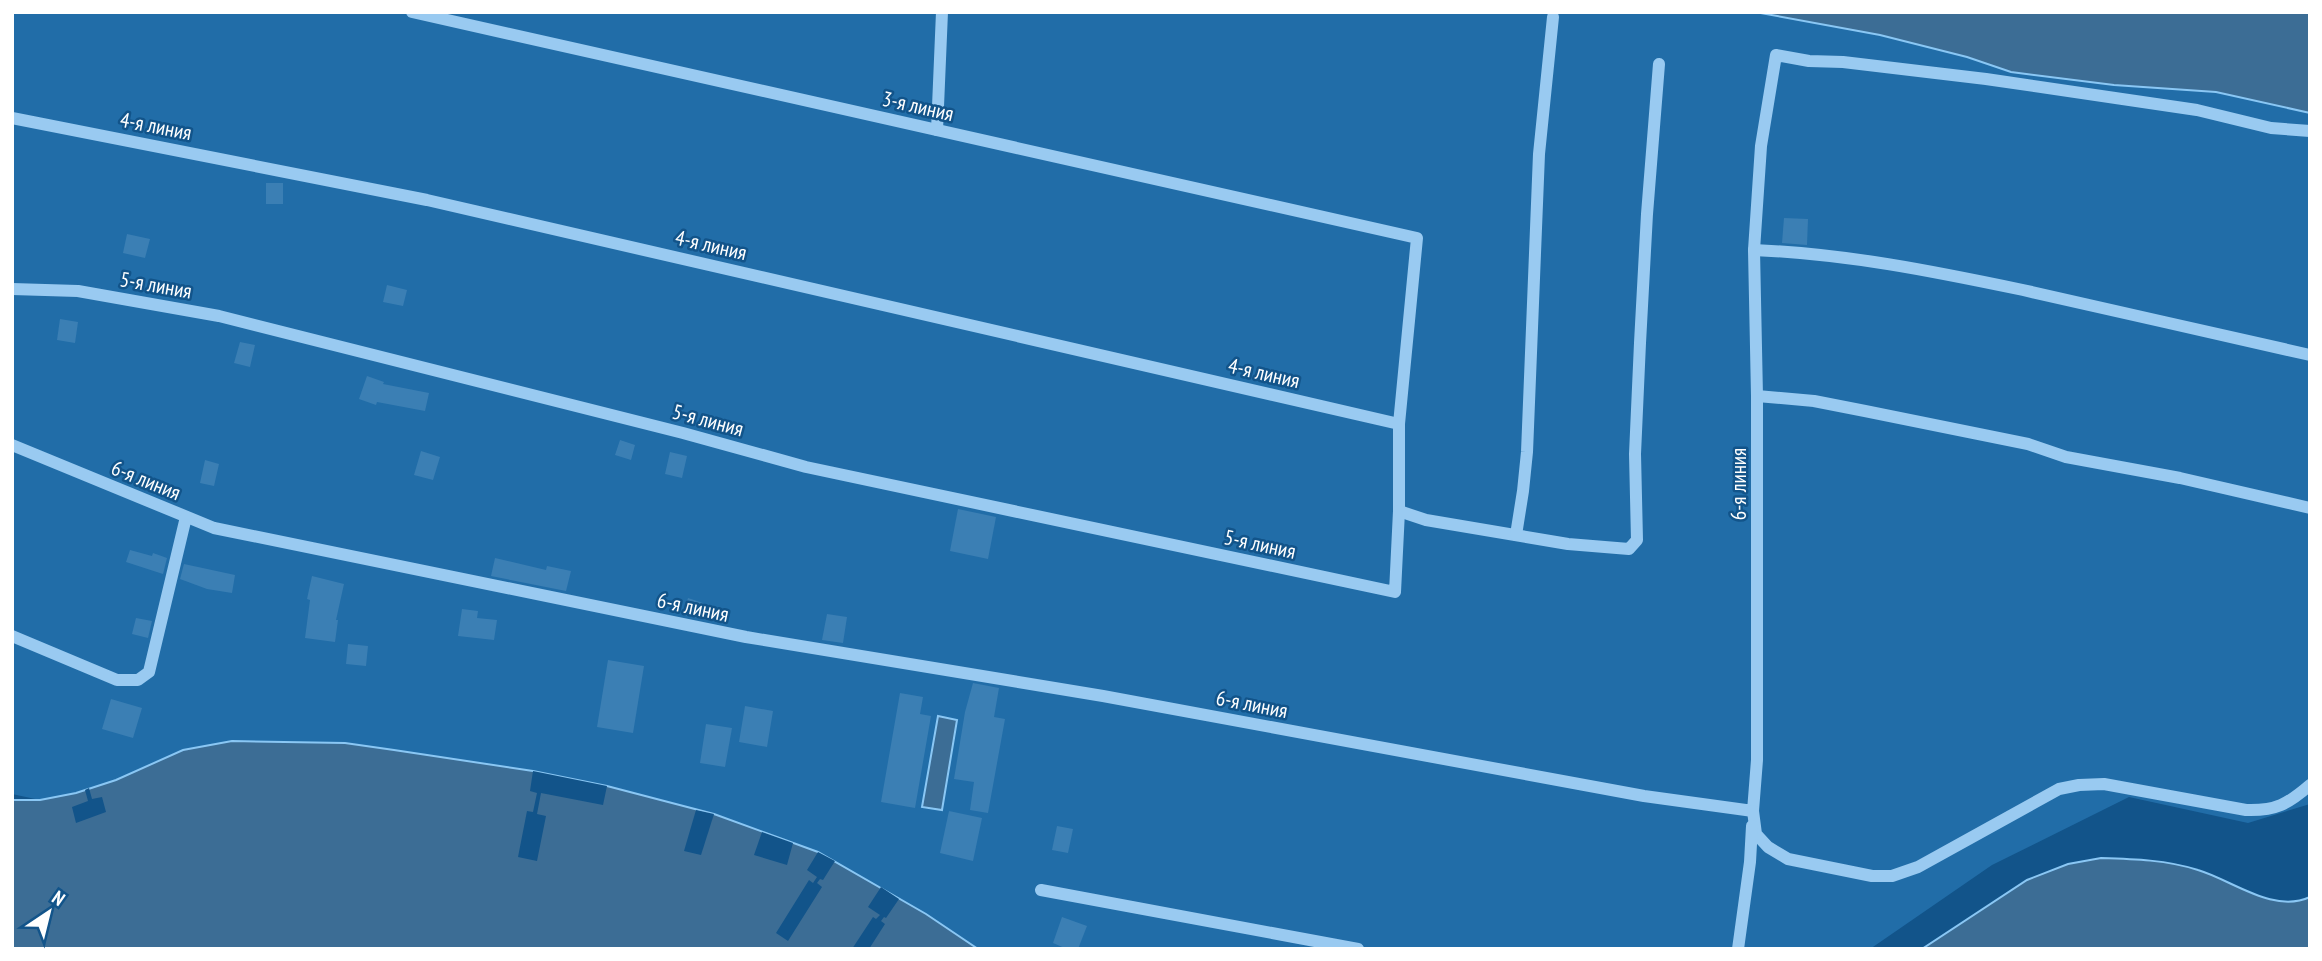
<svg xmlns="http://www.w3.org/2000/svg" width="2322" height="961" font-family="'PT Sans Narrow',sans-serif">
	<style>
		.green { fill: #216da8 }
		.water { fill: #3c6d95; stroke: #8ac7f4; stroke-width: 2 }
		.pier { fill: #12548a }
		.building { fill: #3b7fb4 }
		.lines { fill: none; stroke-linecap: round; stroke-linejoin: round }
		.minor { stroke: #99caf1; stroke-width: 12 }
		.labels { text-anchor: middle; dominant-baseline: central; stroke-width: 5; stroke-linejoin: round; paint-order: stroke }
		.street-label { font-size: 21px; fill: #fff; stroke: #12548a }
	</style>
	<rect width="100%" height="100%" fill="#12548a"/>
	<path class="green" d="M12,12H1755L1880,35L1967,57L2011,72L2114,85L2216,92L2310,113V804L2248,823L2129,797L1992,865L1870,949H978L926,914L818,852L714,814L607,786L533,771L345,743L248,741L183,750L116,780L76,793L40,800L12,794Z"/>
	<g class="water">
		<path d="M1755,12H2310V113L2216,92L2114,85L2011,72L1967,57L1880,35Z"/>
		<path d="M938,716L957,720L942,810L922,807Z"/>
		<path d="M232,741L345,743L394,750L533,771L607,786L714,814L818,852L926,914L978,949H12V800H40L76,793L116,780L183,750Z"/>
		<path d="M2101,858C2134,859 2167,860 2198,870C2232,880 2273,914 2310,897V949H1922L2027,880L2068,864Z"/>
	</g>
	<g class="pier">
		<path d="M533,771L607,786L603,805L541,793L537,814L546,816L537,861L518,857L527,811L533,812L537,793L530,791Z"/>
		<path d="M89,788L92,799L102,797L106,812L76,823L72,807L88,801L85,790Z"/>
		<path d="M696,810L714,814L701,855L684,851Z"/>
		<path d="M762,832L793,843L787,865L754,855Z"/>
		<path d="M818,852L835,861L823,880L820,879L817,883L822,887L788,941L776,933L809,880L813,883L817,877L807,870Z"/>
		<path d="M881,887L899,899L886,918L884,917L881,921L885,924L869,949H852L873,917L876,919L880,915L868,907Z"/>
	</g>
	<g class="building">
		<rect x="266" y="183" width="17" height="21"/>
		<path d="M1784,218L1808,219L1807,245L1782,243Z"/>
		<path d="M127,234L150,239L145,258L123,253Z"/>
		<path d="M387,285L407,290L403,306L383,302Z"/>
		<path d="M60,319L78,322L75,343L57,340Z"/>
		<path d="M240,342L255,345L250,367L234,363Z"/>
		<path d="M367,376L384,382L383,384L429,393L425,411L377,402L376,405L359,399Z"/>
		<path d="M620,440L635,445L631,460L615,455Z"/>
		<path d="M421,451L440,457L433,480L414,475Z"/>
		<path d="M670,452L687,456L682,478L665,474Z"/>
		<path d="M205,460L219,464L214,486L200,483Z"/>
		<path d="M958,509L996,517L988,559L950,551Z"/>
		<path d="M130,550L152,556L153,553L167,558L163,574L126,562Z"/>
		<path d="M495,558L546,570L547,566L571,571L566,591L491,576Z"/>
		<path d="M184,564L235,575L232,593L207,589L180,579Z"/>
		<path d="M312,576L344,584L336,620H338L335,642L305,638L310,600L307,599Z"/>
		<path d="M688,598L703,603L699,618L683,615Z"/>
		<path d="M462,609L478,611L477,618L497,620L494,640L458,636Z"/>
		<path d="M827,614L847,617L843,643L822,640Z"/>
		<path d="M136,618L152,621L148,638L132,634Z"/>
		<path d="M348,644L368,646L366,666L346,664Z"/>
		<path d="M608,660L644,666L633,733L597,727Z"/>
		<path d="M973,683L999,688L994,717L1005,719L988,813L970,810L974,782L954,779L965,712Z"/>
		<path d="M900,693L923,697L920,714L931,716L915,808L881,802Z"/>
		<path d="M111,699L142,708L133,738L102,729Z"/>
		<path d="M745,706L773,711L767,747L739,742Z"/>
		<path d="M706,724L732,728L725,767L700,763Z"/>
		<path d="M949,811L982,818L973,861L940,853Z"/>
		<path d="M1057,826L1073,829L1068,853L1052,850Z"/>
		<path d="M1062,917L1087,926L1078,949H1067L1053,943Z"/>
	</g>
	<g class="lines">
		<g class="minor">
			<path d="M12,118L427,200L1399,424"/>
			<path d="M937,130L942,12"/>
			<path d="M1754,250C1848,254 1932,271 2023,290C2119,311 2214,334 2310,355"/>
			<path d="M12,289L78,291L219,316L683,433L806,467L1395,592L1399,511V424L1417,238L412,12"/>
			<path d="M1757,396L1814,401L1865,411L2028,444L2066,457L2180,478L2310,508"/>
			<path d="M12,445L214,528L746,637L1103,696L1644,796L1753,811L1757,760V396L1754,250L1761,146L1776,55L1809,61L1843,62L1986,79L2197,110L2271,128L2310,131"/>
			<path d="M1399,511L1426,520L1568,544L1629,549L1637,540L1635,454L1640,343L1647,214L1659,64"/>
			<path d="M1516,535L1523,491L1527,452L1539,154L1553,17"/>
			<path d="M12,636L117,680H138L149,672L186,517"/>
			<path d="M1753,811L1756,834L1768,847L1788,859L1872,876H1892L1918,867L2059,789L2079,785L2104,784L2246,810C2276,811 2288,804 2310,785"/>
			<path d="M1041,890L1358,949"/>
			<path d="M1738,949L1750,862L1752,826"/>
		</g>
	</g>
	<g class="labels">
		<g class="street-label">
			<text transform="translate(918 106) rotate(13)">3-я линия</text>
			<text transform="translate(156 126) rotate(11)">4-я линия</text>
			<text transform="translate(711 245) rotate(13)">4-я линия</text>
			<text transform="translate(156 285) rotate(10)">5-я линия</text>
			<text transform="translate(1264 373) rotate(13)">4-я линия</text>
			<text transform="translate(708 420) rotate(15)">5-я линия</text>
			<text transform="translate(146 480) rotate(22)">6-я линия</text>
			<text transform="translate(1738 484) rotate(-90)">6-я линия</text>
			<text transform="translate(1260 544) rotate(12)">5-я линия</text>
			<text transform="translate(693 607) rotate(12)">6-я линия</text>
			<text transform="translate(1252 704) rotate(11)">6-я линия</text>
		</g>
	</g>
	<rect width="2322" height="961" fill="none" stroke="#ffffff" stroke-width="28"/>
	<g transform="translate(49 912) rotate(35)" stroke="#12548a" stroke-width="5" paint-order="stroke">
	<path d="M0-5L12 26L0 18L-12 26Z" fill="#ffffff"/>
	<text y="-10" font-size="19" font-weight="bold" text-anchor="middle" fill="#ffffff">N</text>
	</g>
</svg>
